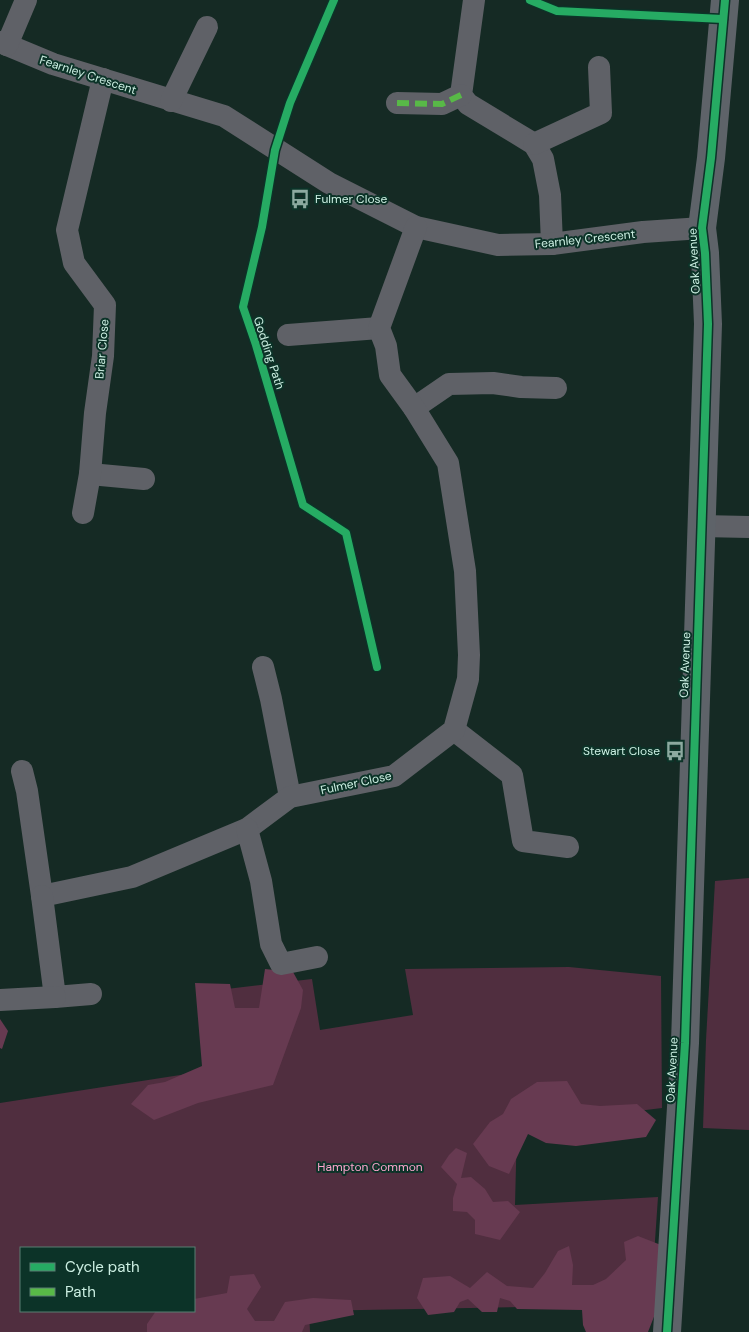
<svg xmlns="http://www.w3.org/2000/svg" width="749" height="1332" font-family="'DM Sans',sans-serif">
	<style>
		.green { fill: #502e3f; fill-rule: evenodd }
		.forest { fill: #673a51 }
		.lines { fill: none; stroke-linecap: round; stroke-linejoin: round }
		.street { stroke: #5f6167; stroke-width: 22 }
		.secondary { stroke: #5e6369; stroke-width: 28 }
		.quiet { stroke: #58b947; stroke-width: 6; stroke-dasharray: 12 6; stroke-linecap: butt }
		.cycleway-casing { stroke: #0c3328; stroke-width: 11 }
		.cycleway { stroke: #26ab63; stroke-width: 8 }
		.labels { text-anchor: middle; dominant-baseline: central; stroke-width: 4; stroke-linejoin: round; paint-order: stroke }
		.street-label { font-size: 12px; fill: #ccefe2; stroke: #0c3328 }
		.poi-label { font-size: 12px; fill: #ccefe2; stroke: #0c3328; text-anchor: start }
		.park-label { font-size: 12px; fill: #fda5ce; stroke: #0c3328 }
	</style>
	<rect width="100%" height="100%" fill="#152a24"/>
	<g class="green">
		<path d="M749,878V1130L703,1128L706,1040L715,881Z"/>
		<path d="M569,967L661,976L662,1108L517,1126L515,1205L658,1197L651,1299L523,1307L309,1311L310,1332H0V1103L206,1071L201,992L312,979L320,1030L413,1015L405,969ZM21,1248H194V1311H21Z"/>
	</g>
	<g class="forest">
		<path d="M265,969L293,972L303,990L301,1008L273,1085L198,1103L154,1120L131,1104L148,1085L165,1082L202,1066L195,983L230,984L235,1008H259Z"/>
		<path d="M0,1019L8,1031L2,1049L0,1048Z"/>
		<path d="M567,1081L581,1104L600,1106L637,1104L656,1120L646,1137L576,1146L546,1143L528,1134L509,1174L489,1166L473,1144L490,1122L503,1114L511,1099L537,1082Z"/>
		<path d="M456,1148L467,1153L461,1178L471,1177L485,1189L493,1202L508,1201L520,1212L500,1240L475,1234V1220L467,1212L453,1211V1198L457,1184L441,1167L449,1155Z"/>
		<path d="M638,1236L661,1245L659,1304L648,1332H586L583,1325L582,1310L517,1309L510,1301L500,1298L497,1312H482L468,1299L460,1302L454,1312L428,1315L417,1298L423,1278L450,1276L470,1288L487,1272L507,1286L533,1288L545,1273L558,1251L569,1246L573,1265L572,1285H593L606,1279L626,1260L624,1242Z"/>
		<path d="M254,1274L261,1287L247,1309L255,1321H274L285,1302L313,1298L351,1300L354,1315L305,1325L302,1332H147V1324L156,1311H194V1299L227,1293L230,1276Z"/>
	</g>
	<g class="lines">
		<g class="street">
			<path d="M474,0L461,95L468,104L534,144L543,159L550,195L552,244"/>
			<path d="M0,42L53,64L224,116L329,183L416,227L498,245L552,244L643,232L702,228"/>
			<path d="M7,45L26,0"/>
			<path d="M171,101L207,27"/>
			<path d="M397,103L442,104L461,95"/>
			<path d="M534,144L601,113L599,67"/>
			<path d="M288,335L379,328"/>
			<path d="M414,408L449,384L493,383L521,387L556,388"/>
			<path d="M90,474L144,479"/>
			<path d="M83,513L90,474L95,413L103,356L105,305L74,263L67,230L103,79"/>
			<path d="M701,526L749,527"/>
			<path d="M263,667L271,699L290,797"/>
			<path d="M454,730L512,775L523,841L568,847"/>
			<path d="M22,771L27,791L42,896L132,877L247,829L290,797L394,776L454,730L468,679L469,655L465,571L448,463L414,408L390,375L386,346L379,328L416,227"/>
			<path d="M247,829L261,881L271,944L281,964L317,957"/>
			<path d="M42,896L55,997L91,994"/>
			<path d="M0,1000L55,997"/>
		</g>
		<path class="secondary" d="M667,1332L685,1043L708,324L705,253L702,228L711,158L725,0"/>
		<path class="quiet" d="M397,103L442,104L461,95"/>
		<defs>
			<g id="cycleway">
				<path d="M334,0L290,103L275,150L262,227L243,307L256,345L303,505L346,533L377,667"/>
				<path d="M530,0L557,11L723,19"/>
				<path d="M667,1332L685,1043L708,324L705,253L702,228L711,158L725,0"/>
			</g>
		</defs>
		<use href="#cycleway" class="cycleway-casing"/>
		<use href="#cycleway" class="cycleway"/>
	</g>
	<defs>
		<symbol id="bus-bare" viewBox="-9 -9 18 18"><path d="M-5-6H5V4H4V6H2V4H-2V6H-4V4H-5ZM-3.5-4V0h7V-4ZM-3.5 1.2v1.5H-2V1.2ZM2 1.2v1.5H3.5V1.2Z" fill="#8caaa0" stroke="#0c3328" stroke-width="2.5" paint-order="stroke"/></symbol>
	</defs>
	<g fill-rule="evenodd">
		<use href="#bus-bare" x="286" y="185" width="28" height="28"/>
		<use href="#bus-bare" x="661" y="737" width="28" height="28"/>
	</g>
	<g class="labels">
		<g class="street-label">
			<text transform="translate(88 75) rotate(18)">Fearnley Crescent</text>
			<text transform="translate(585 239) rotate(-6)">Fearnley Crescent</text>
			<text transform="translate(694 261) rotate(-93)">Oak Avenue</text>
			<text transform="translate(102 349) rotate(-85)">Briar Close</text>
			<text transform="translate(269 353) rotate(72)">Godding Path</text>
			<text transform="translate(685 665) rotate(-88)">Oak Avenue</text>
			<text transform="translate(356 783) rotate(-12)">Fulmer Close</text>
			<text transform="translate(672 1070) rotate(-87)">Oak Avenue</text>
		</g>
		<g class="poi-label">
			<text x="315" y="199">Fulmer Close</text>
			<text x="660" y="751" text-anchor="end">Stewart Close</text>
		</g>
		<g class="park-label">
			<text x="370" y="1167">Hampton Common</text>
		</g>
	</g>
	<rect x="20" y="1247" width="175" height="65" fill="#0c3328" stroke="#597e72"/>
	<rect x="30" y="1263" width="25" height="8" fill="#26ab63" stroke="#597e72"/>
	<text x="65" y="1272" font-size="15" fill="#ccefe2">Cycle path</text>
	<rect x="30" y="1288" width="25" height="8" fill="#58b947" stroke="#597e72"/>
	<text x="65" y="1297" font-size="15" fill="#ccefe2">Path</text>
</svg>
